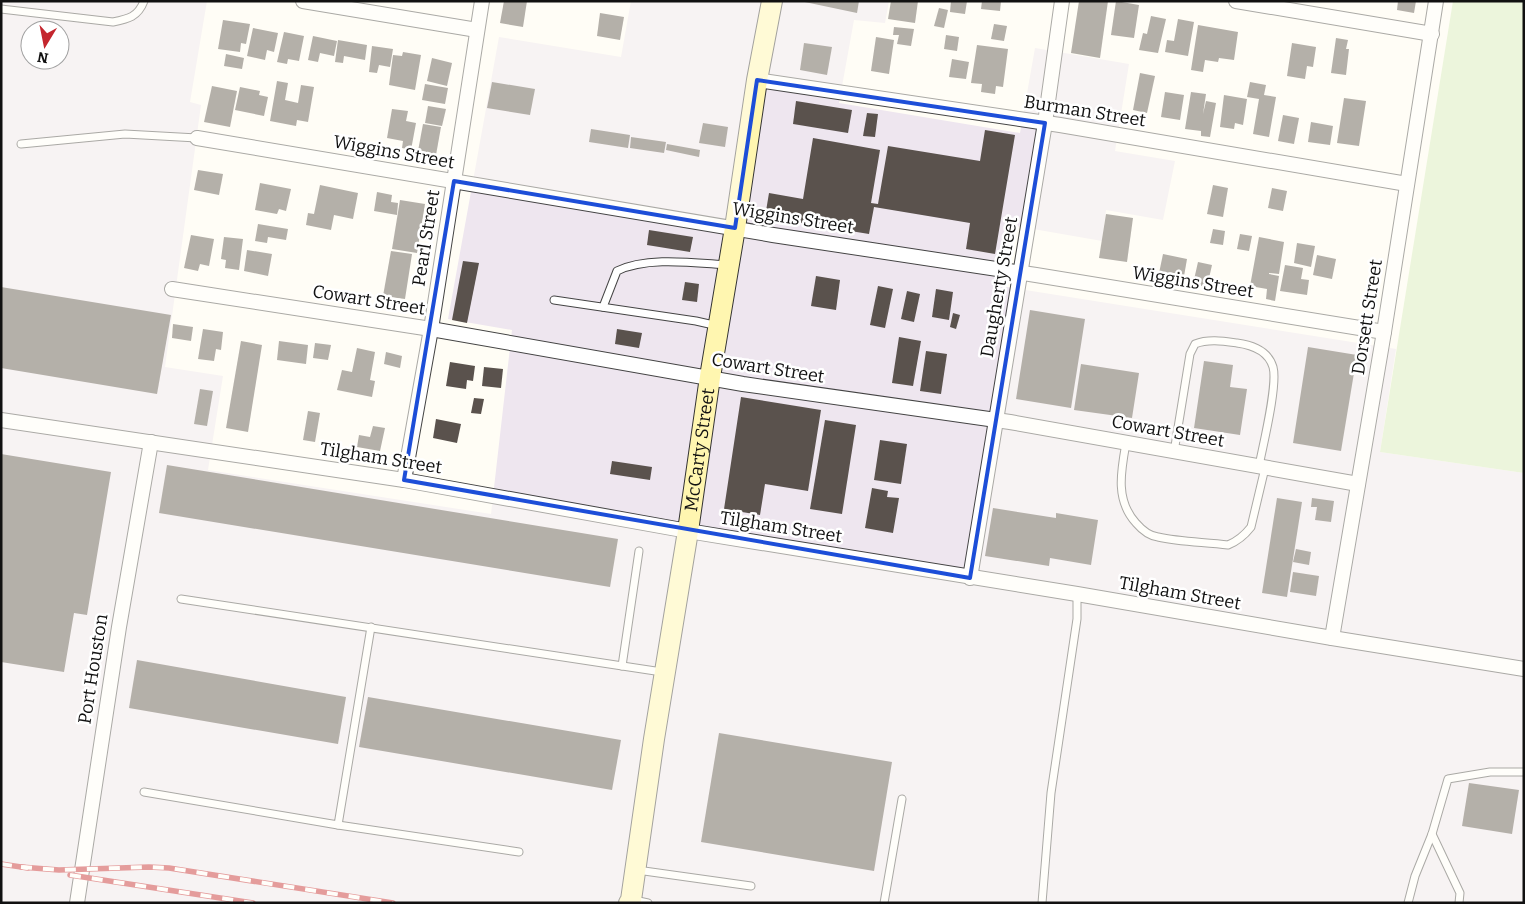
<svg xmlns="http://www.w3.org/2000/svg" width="1525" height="904" font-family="Bitter,serif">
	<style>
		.industrial { fill: #eee6ef; fill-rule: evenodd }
		.green { fill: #d5ebbd }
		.building { fill: #5a524d }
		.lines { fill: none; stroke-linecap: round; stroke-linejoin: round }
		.service-casing { stroke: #444; stroke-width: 9 }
		.minor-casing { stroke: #444; stroke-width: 16 }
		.secondary-casing { stroke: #333; stroke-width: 22 }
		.service { stroke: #fff; stroke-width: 7 }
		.minor { stroke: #fff; stroke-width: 14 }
		.secondary { stroke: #fff6b0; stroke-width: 20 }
		.rail-casing { stroke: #c4262e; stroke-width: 5.5 }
		.rail { stroke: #fff; stroke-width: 4; stroke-dasharray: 11; stroke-linecap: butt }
		.marked { fill: none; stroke: #1d4ed8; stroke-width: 4; stroke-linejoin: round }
		.labels { text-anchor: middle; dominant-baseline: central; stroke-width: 5; stroke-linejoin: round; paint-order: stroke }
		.street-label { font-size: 18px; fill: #111; stroke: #fff }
	</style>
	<rect width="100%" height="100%" fill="#fffdf5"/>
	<path class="industrial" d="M1,1H207L190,102L201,105L165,367L223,376L208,470L491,514L512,330L448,319L499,37L621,57L631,1H889L885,23L854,20L839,103L1020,133L1035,48L1129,64L1115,151L1175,161L1163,220L1106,210L1102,241L1010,225L1001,286L1396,349L1380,452L1524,473V903H1ZM30,30H60V60H30Z"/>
	<path class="green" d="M1453,1H1524V473L1380,452Z"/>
	<g class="building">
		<path d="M504,1H527L523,27L500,23Z"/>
		<path d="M800,1H859L857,13Z"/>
		<path d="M891,1H918L915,23L888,19Z"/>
		<path d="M951,1H967L965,14L950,12Z"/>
		<path d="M982,1H1001L1000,11L981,9Z"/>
		<path d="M1079,1H1108L1100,58L1071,53Z"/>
		<path d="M1116,1L1139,5L1134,38L1111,35Z"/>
		<path d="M1398,1H1416L1414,13L1397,10Z"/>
		<path d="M939,8L948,10L944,28L934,26Z"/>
		<path d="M600,13L624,17L620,40L597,36Z"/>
		<path d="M1151,16L1166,19L1158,53L1139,50L1143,33L1147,34Z"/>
		<path d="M1178,19L1194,22L1188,56L1165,52L1167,40L1174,41Z"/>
		<path d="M223,20L250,24L246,44L241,43L240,52L218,49Z"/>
		<path d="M994,24L1007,26L1004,41L991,39Z"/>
		<path d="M1198,25L1238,32L1234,60L1219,58L1218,62L1205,60L1203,72L1191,70Z"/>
		<path d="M894,27L914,29L911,46L897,44L899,35H893Z"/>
		<path d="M253,28L278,33L274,52L267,50L265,60L247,56Z"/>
		<path d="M284,32L304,36L299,61L288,59L287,64L277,62Z"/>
		<path d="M946,35L959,37L957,51L944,49Z"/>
		<path d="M313,36L337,41L334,56L320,53L318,62L308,60Z"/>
		<path d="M876,37L894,40L889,74L871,71Z"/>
		<path d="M1336,38L1348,40L1346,49H1349L1346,75L1331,73Z"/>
		<path d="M338,40L367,45L365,60L344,56L343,63L335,62Z"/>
		<path d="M804,43L832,47L827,75L800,70Z"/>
		<path d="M1292,43L1316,47L1313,67L1307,66L1305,79L1287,76Z"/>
		<path d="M977,45L1008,49L1003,87L996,86L995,94L981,92L982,84L971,83Z"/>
		<path d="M372,46L393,49L390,67L379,65L377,73L369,72Z"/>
		<path d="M403,52L421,55L415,90L389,85L393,55L402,56Z"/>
		<path d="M226,54L244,58L242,69L224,66Z"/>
		<path d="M432,58L452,63L447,86L427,81Z"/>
		<path d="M952,59L969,62L966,79L949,77Z"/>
		<path d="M1140,73L1155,76L1147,113L1133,110Z"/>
		<path d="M277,81L288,83L285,100L298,103L301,85L314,87L308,122L297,120L296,126L270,121Z"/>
		<path d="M492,82L535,89L530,115L487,108Z"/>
		<path d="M1250,82L1266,85L1264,95L1276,97L1269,137L1253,134L1259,99L1247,97Z"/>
		<path d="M425,84L448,88L445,104L422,100Z"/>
		<path d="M212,86L237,91L230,127L204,122Z"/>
		<path d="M240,87L260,91L259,95L268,97L264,116L235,110Z"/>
		<path d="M1165,92L1184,95L1180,120L1161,117Z"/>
		<path d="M1191,92L1206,94L1203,114L1206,101L1216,103L1210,137L1201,136V131L1185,129Z"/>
		<path d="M1224,95L1247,99L1243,125L1235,123L1234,129L1220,127Z"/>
		<path d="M1344,98L1366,101L1359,146L1337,143Z"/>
		<path d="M796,101L852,110L848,133L793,124Z"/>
		<path d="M428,106L446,109L442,126L425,123Z"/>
		<path d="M392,109L408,111L406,121L416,123L411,150L402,148L403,141L387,138Z"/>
		<path d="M867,113L878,114L875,137L863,136Z"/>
		<path d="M1283,115L1299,118L1294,144L1278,141Z"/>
		<path d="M1311,122L1333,126L1330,145L1308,142Z"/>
		<path d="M703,123L728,127L725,147L699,143Z"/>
		<path d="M423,124L441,127L436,155L418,151Z"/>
		<path d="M591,129L630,135L628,148L589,142Z"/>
		<path d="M985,130L1015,135L995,254L966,249L970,223L874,207L869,234L765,217L769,193L803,199L813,138L880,150L871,203L878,204L888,146L980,161Z"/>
		<path d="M631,137L666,142L664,153L630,148Z"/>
		<path d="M667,144L700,150L699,157L666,150Z"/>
		<path d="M198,170L223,174L219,195L194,190Z"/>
		<path d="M260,183L291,189L286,211L279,209L277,214L255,210Z"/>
		<path d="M320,185L358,193L353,219L334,215L331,230L306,225L308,213L314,214Z"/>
		<path d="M1213,185L1228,188L1223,217L1207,214Z"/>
		<path d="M1272,188L1287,191L1283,211L1268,208Z"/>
		<path d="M377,192L392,195L391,202L398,203L397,215L374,211Z"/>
		<path d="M400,200L425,204L417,253L392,249Z"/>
		<path d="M1106,214L1133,218L1127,262L1099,258Z"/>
		<path d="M258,224L288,229L286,240L268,237L267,243L255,241Z"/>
		<path d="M1213,229L1225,231L1223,245L1210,243Z"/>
		<path d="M649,230L693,237L690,252L647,245Z"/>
		<path d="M1240,234L1252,236L1249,251L1237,249Z"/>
		<path d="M191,235L214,239L209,266L200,264L198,271L184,268Z"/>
		<path d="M224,237L243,239L239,270L225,268L226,260L221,259Z"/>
		<path d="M1259,237L1284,242L1279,274L1269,273V274L1279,276L1275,301L1266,299L1267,289L1250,286Z"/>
		<path d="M1297,243L1315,246L1311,267L1294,263Z"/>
		<path d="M247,250L272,254L268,276L244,271Z"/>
		<path d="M391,251L412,254L405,299L383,296Z"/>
		<path d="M1163,254L1187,259L1183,282L1158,278Z"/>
		<path d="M1317,255L1336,259L1332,279L1313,275Z"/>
		<path d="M463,261L479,263L467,323L452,320Z"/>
		<path d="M1198,262L1212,265L1207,287L1193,284Z"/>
		<path d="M1285,265L1303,268L1301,279L1309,280L1307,295L1280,291Z"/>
		<path d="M816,276L840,280L836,310L811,306Z"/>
		<path d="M685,282L699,284L697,302L682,300Z"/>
		<path d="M878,286L893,289L885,328L870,325Z"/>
		<path d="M1,287L171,315L157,394L1,368Z"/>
		<path d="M936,289L953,292L949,320L932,317Z"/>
		<path d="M907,291L920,294L914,322L901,319Z"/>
		<path d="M1030,310L1085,319L1071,408L1016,399Z"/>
		<path d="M953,313L960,315L956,329L950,327Z"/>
		<path d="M173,324L193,327L191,341L172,338Z"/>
		<path d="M203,329L223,332L221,350L216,349L214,361L198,359Z"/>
		<path d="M617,329L642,333L639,348L615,344Z"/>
		<path d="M899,337L921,341L913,386L892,383Z"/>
		<path d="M241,341L262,345L248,432L226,428Z"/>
		<path d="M279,341L308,345L306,364L277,360Z"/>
		<path d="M315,343L331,345L328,360L313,358Z"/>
		<path d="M1308,347L1357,355L1341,451L1293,443Z"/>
		<path d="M357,348L375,352L370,380L375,381L372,397L337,390L342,370L352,372Z"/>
		<path d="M926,351L947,354L941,394L920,391Z"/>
		<path d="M386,352L402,356L400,368L384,364Z"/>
		<path d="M1204,361L1233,365L1230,387L1247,389L1240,435L1194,428Z"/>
		<path d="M450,362L475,366L473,381L467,380L466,389L446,386Z"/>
		<path d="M1081,364L1139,373L1132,418L1074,410Z"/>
		<path d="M484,367L503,369L501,388L482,386Z"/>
		<path d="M200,389L213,391L207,426L194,424Z"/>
		<path d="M741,397L821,410L808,491L765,484L760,515L724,509Z"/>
		<path d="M474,398L484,399L481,414L471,413Z"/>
		<path d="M308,411L320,413L315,442L303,440Z"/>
		<path d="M436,419L461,424L457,443L433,438Z"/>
		<path d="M825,420L856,425L842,514L810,509Z"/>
		<path d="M373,426L385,428L380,451L357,447L359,435L370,437Z"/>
		<path d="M880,440L907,444L901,484L874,480Z"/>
		<path d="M1,454L111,472L87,615L74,613L64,672L1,662Z"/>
		<path d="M612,461L652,467L650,480L610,474Z"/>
		<path d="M167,465L618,539L610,587L159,513Z"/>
		<path d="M872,488L888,491L887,497L899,498L893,533L865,528Z"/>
		<path d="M1277,498L1302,502L1287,597L1262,593Z"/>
		<path d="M1312,498L1334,501L1331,522L1315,520L1317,507H1311Z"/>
		<path d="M993,508L1056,518V513L1098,520L1091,565L1050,558L1049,566L985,556Z"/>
		<path d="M1296,549L1311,552L1309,565L1293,562Z"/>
		<path d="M1293,572L1319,576L1316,596L1290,592Z"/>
		<path d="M137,660L346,697L338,744L129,708Z"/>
		<path d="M368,697L621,740L612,790L359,747Z"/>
		<path d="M719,733L892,762L874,871L701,842Z"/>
		<path d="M1469,783L1519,790L1512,834L1462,826Z"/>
	</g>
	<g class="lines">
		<defs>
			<g id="service">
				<path d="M1,9L113,22C128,19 138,17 144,1"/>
				<path d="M21,144L125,134L197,138"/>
				<path d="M554,300L696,321L718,326"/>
				<path d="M603,307L617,271C647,256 695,263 728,265"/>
				<path d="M1126,443C1121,471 1115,500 1136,523C1142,530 1150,536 1158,537C1180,542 1205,542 1228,545C1238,541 1244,536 1251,527L1265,468"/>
				<path d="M1174,452L1190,354L1195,344C1208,339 1222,341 1237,343C1252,345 1268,350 1273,367C1278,385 1263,445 1259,466"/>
				<path d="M181,599L662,672"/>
				<path d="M622,666L639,551"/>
				<path d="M144,792L338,825L371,627"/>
				<path d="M338,825L519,852"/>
				<path d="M1432,834L1460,893L1459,903"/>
				<path d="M637,870L751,886"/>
				<path d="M634,900L648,903"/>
				<path d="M884,903L902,799"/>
				<path d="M1042,903L1051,793L1077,619V594"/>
				<path d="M1408,903L1415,876L1432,834L1448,779L1490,772H1524"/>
			</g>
			<g id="minor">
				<path d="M303,1L477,30"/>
				<path d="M1236,1L1432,34"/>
				<path d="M757,80L1060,125L1407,184"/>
				<path d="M197,138L773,235L1036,275L1384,332"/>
				<path d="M172,289L431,329L743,384L1010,422L1358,484"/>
				<path d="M1,420L404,480L688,531L1077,594L1332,638L1524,669"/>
				<path d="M404,480L431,329L482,1"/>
				<path d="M970,578L1045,123L1062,1"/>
				<path d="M1332,638L1384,332L1436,1"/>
				<path d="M77,903L119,627L151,442"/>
			</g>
			<g id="secondary">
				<path id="s1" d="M629,903L631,900L654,739L688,531L710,377L735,228L757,80L772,1"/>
			</g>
		</defs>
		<use href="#service" class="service-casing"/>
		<use href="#minor" class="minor-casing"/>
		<use href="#secondary" class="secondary-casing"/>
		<use href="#service" class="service"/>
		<use href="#minor" class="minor"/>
		<use href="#secondary" class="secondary"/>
		<defs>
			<g id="rail">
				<path d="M1,864L28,868"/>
				<path d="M21,867L59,870L149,867L169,868L393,903"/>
				<path d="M70,875L253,903"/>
			</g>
		</defs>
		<use href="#rail" class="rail-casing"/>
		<use href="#rail" class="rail"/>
	</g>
	<path d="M0 0H1525V904H0ZM757,80L1045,123L970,578L404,480L454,181L735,228Z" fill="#fffdf5" fill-opacity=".55" fill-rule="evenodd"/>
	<path class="marked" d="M757,80L1045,123L970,578L404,480L454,181L735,228Z"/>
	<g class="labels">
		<g class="street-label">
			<text transform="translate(1085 111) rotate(9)">Burman Street</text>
			<text transform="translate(394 152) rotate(10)">Wiggins Street</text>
			<text transform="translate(793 218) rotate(9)">Wiggins Street</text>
			<text transform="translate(426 238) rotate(-81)">Pearl Street</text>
			<text transform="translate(1193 282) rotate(9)">Wiggins Street</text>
			<text transform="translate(999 287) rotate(-80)">Daugherty Street</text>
			<text transform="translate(369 300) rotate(9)">Cowart Street</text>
			<text transform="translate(1367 317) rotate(-81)">Dorsett Street</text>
			<text transform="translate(768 368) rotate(9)">Cowart Street</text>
			<text transform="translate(1168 431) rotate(10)">Cowart Street</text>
			<text stroke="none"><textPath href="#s1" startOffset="459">McCarty Street</textPath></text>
			<text transform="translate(381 458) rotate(9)">Tilgham Street</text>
			<text transform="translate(781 527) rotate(9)">Tilgham Street</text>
			<text transform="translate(1180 593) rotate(10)">Tilgham Street</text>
			<text transform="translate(93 669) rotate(-81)">Port Houston</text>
		</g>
	</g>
	<rect width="1525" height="904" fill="none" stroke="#111111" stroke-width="5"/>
	<g transform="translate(45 45) rotate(190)"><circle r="24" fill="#ffffff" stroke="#a0a0a0"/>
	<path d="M0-4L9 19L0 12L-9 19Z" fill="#c4262e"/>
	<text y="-8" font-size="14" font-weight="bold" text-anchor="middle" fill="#111111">N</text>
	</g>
</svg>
